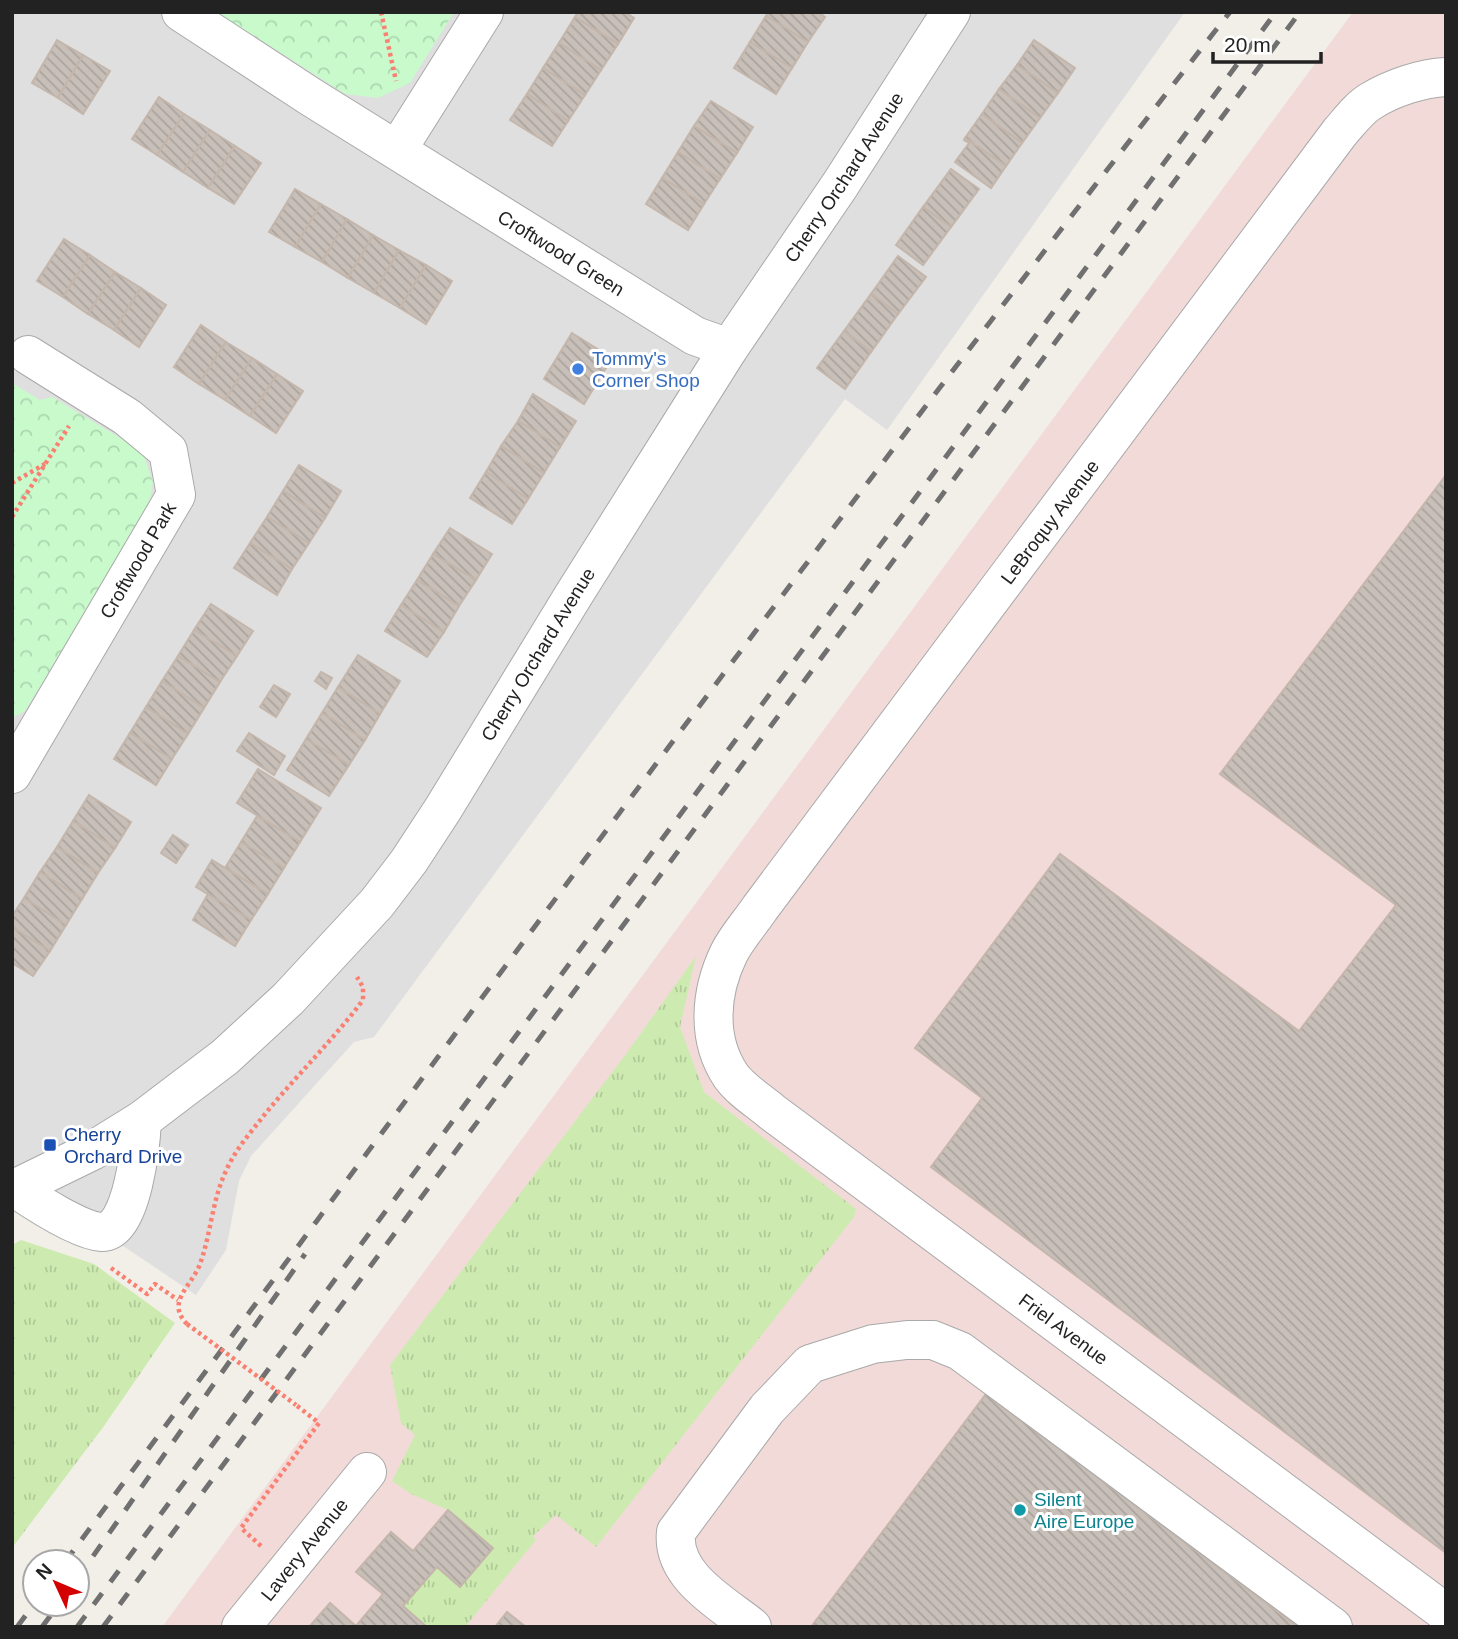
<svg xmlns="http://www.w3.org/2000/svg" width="1458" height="1639" font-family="Helvetica,sans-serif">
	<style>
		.residential { fill: #e0dfdf }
		.commercial { fill: #f2dad9 }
		.grass { fill: url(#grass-tufts) }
		.park { fill: url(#park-crowns) }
		.building { fill: url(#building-back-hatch); stroke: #c4b6ab; stroke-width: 2 }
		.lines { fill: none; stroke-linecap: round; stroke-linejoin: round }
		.minor-casing { stroke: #a9a9a9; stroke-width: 40 }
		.path { stroke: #fa8072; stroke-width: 4.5; stroke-dasharray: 3.5 3.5; stroke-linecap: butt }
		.minor { stroke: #fff; stroke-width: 38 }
		.rail { stroke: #707070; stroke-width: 5; stroke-dasharray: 14 14; stroke-linecap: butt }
		.path-bridge { stroke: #fa8072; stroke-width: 4.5; stroke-dasharray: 3.5 3.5; stroke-linecap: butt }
		.shop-dot { fill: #3f7fe0; stroke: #fff; stroke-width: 2.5 }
		.transit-dot { fill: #1a4fb4; stroke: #fff; stroke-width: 2.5 }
		.culture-dot { fill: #0f9aa8; stroke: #fff; stroke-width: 2.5 }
		.labels { text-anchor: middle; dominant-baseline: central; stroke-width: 6; stroke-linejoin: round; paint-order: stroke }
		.street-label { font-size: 19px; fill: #222; stroke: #fff }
		.shop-label { font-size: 19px; fill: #366cbe; stroke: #fff; text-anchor: start }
		.transit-label { font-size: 19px; fill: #164399; stroke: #fff; text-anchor: start }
		.culture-label { font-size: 19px; fill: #0d838f; stroke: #fff; text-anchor: start }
	</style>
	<defs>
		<pattern id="grass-tufts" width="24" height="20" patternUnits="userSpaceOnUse" patternTransform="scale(1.75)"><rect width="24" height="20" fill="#cdebb0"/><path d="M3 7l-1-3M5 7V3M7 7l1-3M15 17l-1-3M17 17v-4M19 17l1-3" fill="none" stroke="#b0c997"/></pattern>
		<pattern id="park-crowns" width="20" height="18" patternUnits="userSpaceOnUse" patternTransform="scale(1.75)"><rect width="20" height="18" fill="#c8facc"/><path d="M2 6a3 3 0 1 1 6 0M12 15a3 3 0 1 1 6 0" fill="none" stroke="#acd6af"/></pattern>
		<pattern id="building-back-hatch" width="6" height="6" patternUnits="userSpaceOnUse" patternTransform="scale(1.75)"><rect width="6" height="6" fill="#c7bfb8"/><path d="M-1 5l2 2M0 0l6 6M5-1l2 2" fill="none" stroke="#aba49e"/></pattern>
	</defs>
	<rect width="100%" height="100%" fill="#f2efe9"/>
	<path class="residential" d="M12,12H1185L887,430L845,399L374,1037L354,1042L251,1156L239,1181L226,1250L196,1295L12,1171Z"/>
	<path class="commercial" d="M1353,12H1446V1627H162Z"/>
	<g class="grass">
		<path d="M696,956L680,1027L704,1092L856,1209L854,1217L596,1547L556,1515L533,1536L536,1540L465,1627H427L403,1606L437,1567L493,1548L448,1510L411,1494L392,1481L415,1435L401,1423L390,1365L626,1054Z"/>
		<path d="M21,1240L94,1264L175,1323L104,1426L12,1548V1245Z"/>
	</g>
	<g class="park">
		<path d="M217,12H454L410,83L378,98L345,94Z"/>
		<path d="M12,383L40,400L52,397L142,451L153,482L148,512L25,711L12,718Z"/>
	</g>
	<g class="building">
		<path d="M578,12H625L634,18L618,44L575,17Z"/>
		<path d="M769,12H818L825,17L808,42L766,16Z"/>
		<path d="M766,16L808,42L792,68L750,42Z"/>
		<path d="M575,17L618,44L601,70L559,43Z"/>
		<path d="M57,40L83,55L58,98L32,83Z"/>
		<path d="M1034,40L1075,68L1058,93L1017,65Z"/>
		<path d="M750,42L792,68L776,94L734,68Z"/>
		<path d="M559,43L601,70L585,95L543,68Z"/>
		<path d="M83,55L110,71L83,114L58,98Z"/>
		<path d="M1017,65L1058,93L1040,118L999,89Z"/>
		<path d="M543,68L585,95L568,121L527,94Z"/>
		<path d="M999,89L1040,118L1022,143L982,114Z"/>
		<path d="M527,94L568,121L552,146L510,120Z"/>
		<path d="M159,97L184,114L157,155L132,139Z"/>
		<path d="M711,101L753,127L737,153L694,126Z"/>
		<path d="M184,114L210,130L183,172L157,155Z"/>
		<path d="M982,114L1022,143L1006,166L965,138Z"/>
		<path d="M694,126L737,153L720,179L678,152Z"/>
		<path d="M210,130L235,146L208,188L183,172Z"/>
		<path d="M965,138L1006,166L991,188L955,162L969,143L964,140Z"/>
		<path d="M235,146L261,163L234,204L208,188Z"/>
		<path d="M678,152L720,179L704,204L662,178Z"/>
		<path d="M951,169L979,189L951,227L923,207Z"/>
		<path d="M662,178L704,204L688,230L646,204Z"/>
		<path d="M295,189L321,204L295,247L269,232Z"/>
		<path d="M321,204L347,219L322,262L295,247Z"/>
		<path d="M923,207L951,227L923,265L896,245Z"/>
		<path d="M347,219L373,235L348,278L322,262Z"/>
		<path d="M373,235L399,250L374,293L348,278Z"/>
		<path d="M64,239L90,255L63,297L37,281Z"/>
		<path d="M399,250L426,265L400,308L374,293Z"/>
		<path d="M90,255L115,272L88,314L63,297Z"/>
		<path d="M898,256L926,277L898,314L871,294Z"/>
		<path d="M426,265L452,281L426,324L400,308Z"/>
		<path d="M115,272L141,288L114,330L88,314Z"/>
		<path d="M141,288L166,305L139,347L114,330Z"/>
		<path d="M871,294L898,314L871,352L844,331Z"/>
		<path d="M201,325L226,342L199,384L174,367Z"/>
		<path d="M844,331L871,352L845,389L817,368Z"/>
		<path d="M572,333L612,358L584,404L544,379Z"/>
		<path d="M226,342L252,358L225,400L199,384Z"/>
		<path d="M252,358L277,374L250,416L225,400Z"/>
		<path d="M277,374L303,391L276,433L250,416Z"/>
		<path d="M533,394L576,421L560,447L518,421Z"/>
		<path d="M518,421L560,447L544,473L501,446Z"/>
		<path d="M501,446L544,473L528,499L486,472Z"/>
		<path d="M299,465L341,491L325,518L283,491Z"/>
		<path d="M486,472L528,499L512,524L470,498Z"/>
		<path d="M1446,475V1553L931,1167L982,1098L915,1048L1060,854L1299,1031L1396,905L1220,774Z"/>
		<path d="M283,491L325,518L309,543L267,517Z"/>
		<path d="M267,517L309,543L292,569L250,543Z"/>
		<path d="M450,528L492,554L476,580L433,554Z"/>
		<path d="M250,543L292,569L277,595L234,568Z"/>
		<path d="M433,554L476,580L459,606L417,580Z"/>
		<path d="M417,580L459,606L444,632L401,605Z"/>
		<path d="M211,604L253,631L237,656L194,630Z"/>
		<path d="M401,605L444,632L427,657L385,631Z"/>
		<path d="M194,630L237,656L220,682L178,656Z"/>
		<path d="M358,655L400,681L380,714L338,687Z"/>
		<path d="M178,656L220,682L204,708L162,681Z"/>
		<path d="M321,672L332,678L326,689L315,681Z"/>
		<path d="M162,681L204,708L188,734L146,707Z"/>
		<path d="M274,685L290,694L276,717L260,707Z"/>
		<path d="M338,687L380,714L365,740L322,713Z"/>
		<path d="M146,707L188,734L172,759L130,733Z"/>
		<path d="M322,713L365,740L349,765L306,739Z"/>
		<path d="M130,733L172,759L156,785L114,759Z"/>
		<path d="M249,733L285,756L274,775L237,751Z"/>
		<path d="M306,739L349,765L329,796L287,770Z"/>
		<path d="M258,769L321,808L300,842L237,803Z"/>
		<path d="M89,795L131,822L115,848L73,821Z"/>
		<path d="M257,816L300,842L284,868L241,842Z"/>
		<path d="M73,821L115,848L98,873L57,847Z"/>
		<path d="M173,835L188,845L176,863L161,853Z"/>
		<path d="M241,842L284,868L268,894L225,868Z"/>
		<path d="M57,847L98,873L82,899L40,872Z"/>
		<path d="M212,860L268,894L251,920L196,887Z"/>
		<path d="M40,872L82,899L66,925L24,898Z"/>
		<path d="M208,894L251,920L235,946L193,920Z"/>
		<path d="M24,898L66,925L50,951L12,927V916Z"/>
		<path d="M12,927L50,951L33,976L12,963Z"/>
		<path d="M986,1394L1298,1627H811Z"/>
		<path d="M448,1510L493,1548L460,1587L437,1567L403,1606L427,1627H309L330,1603L356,1626L383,1594L356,1572L391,1532L413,1551Z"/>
		<path d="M507,1612L526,1627H495Z"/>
	</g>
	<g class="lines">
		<defs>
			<g id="minor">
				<path id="s1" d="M181,12L311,97L695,336L729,348"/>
				<path id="s2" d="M1446,77C1422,78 1392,88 1371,101C1359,108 1349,122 1340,132L760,908C750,923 737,937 729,953C710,992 706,1039 731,1076C741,1090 759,1101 772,1112L1446,1613"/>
				<path d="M397,150L484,12"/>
				<path id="s3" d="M12,774L176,495L168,451L127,417L28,355"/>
				<path d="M15,1188C34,1201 80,1231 102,1232C133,1232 141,1141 142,1120"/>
				<path id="s4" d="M12,1190L92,1151L142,1120L225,1057L288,999L377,903L409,861L443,809L573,596L729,348L840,185L951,12"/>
				<path id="s5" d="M241,1627L367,1472"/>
				<path d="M752,1627C722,1603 671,1576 676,1532L767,1409L810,1364L873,1344L907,1340H933L960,1351L1333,1627"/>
			</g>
		</defs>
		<use href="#minor" class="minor-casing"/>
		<g class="path">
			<path d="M381,12L396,81"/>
			<path d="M12,483L45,464"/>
			<path d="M12,517L69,426"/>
			<path d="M111,1268L147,1294L155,1284L178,1300"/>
			<path d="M187,1324C165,1302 192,1286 200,1264C211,1234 212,1200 226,1171C235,1150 251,1132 265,1114C297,1075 333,1040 363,1000V987L357,977"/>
			<path d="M261,1546L241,1528L319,1423L296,1405"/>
		</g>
		<use href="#minor" class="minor"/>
		<g class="rail">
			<path d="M65,1562C449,1042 831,521 1230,12"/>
			<path d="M77,1579L305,1254"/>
			<path d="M17,1627L35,1603"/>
			<path d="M42,1627L59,1604"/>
			<path d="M77,1627L1276,12"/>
			<path d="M103,1627L1300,12"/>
		</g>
		<path class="path-bridge" d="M187,1324L296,1405"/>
	</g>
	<circle class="shop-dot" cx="578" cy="369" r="7"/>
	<rect class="transit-dot" x="43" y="1138" width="14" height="14" rx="3.5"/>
	<circle class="culture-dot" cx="1020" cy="1510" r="7"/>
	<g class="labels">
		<g class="street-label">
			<text stroke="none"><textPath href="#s4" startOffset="1332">Cherry Orchard Avenue</textPath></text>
			<text stroke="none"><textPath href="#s1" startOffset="450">Croftwood Green</textPath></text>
			<text transform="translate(1050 522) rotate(-53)">LeBroquy Avenue</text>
			<text stroke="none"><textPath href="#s3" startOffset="248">Croftwood Park</textPath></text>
			<text stroke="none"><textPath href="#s4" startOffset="765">Cherry Orchard Avenue</textPath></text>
			<text stroke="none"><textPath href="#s2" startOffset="1694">Friel Avenue</textPath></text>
			<text stroke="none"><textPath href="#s5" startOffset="100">Lavery Avenue</textPath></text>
		</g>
		<g class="shop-label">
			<text x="592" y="358">Tommy's<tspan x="592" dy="22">Corner Shop</tspan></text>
		</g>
		<g class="transit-label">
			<text x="64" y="1134">Cherry<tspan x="64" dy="22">Orchard Drive</tspan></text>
		</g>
		<g class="culture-label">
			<text x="1034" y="1499">Silent<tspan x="1034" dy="22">Aire Europe</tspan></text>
		</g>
	</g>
	<rect width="1458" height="1639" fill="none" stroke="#222222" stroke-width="28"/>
	<g transform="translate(56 1583) rotate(314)"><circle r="33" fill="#ffffff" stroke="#a7a7a7" stroke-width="2"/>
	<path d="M0-5L12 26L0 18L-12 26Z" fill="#d40000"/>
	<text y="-10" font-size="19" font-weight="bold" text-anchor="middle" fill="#222222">N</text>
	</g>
	<path d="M1213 52v10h108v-10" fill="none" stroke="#222222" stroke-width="3.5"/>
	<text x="1224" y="52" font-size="21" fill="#222222" stroke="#ffffff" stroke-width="5" paint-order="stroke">20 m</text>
</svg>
